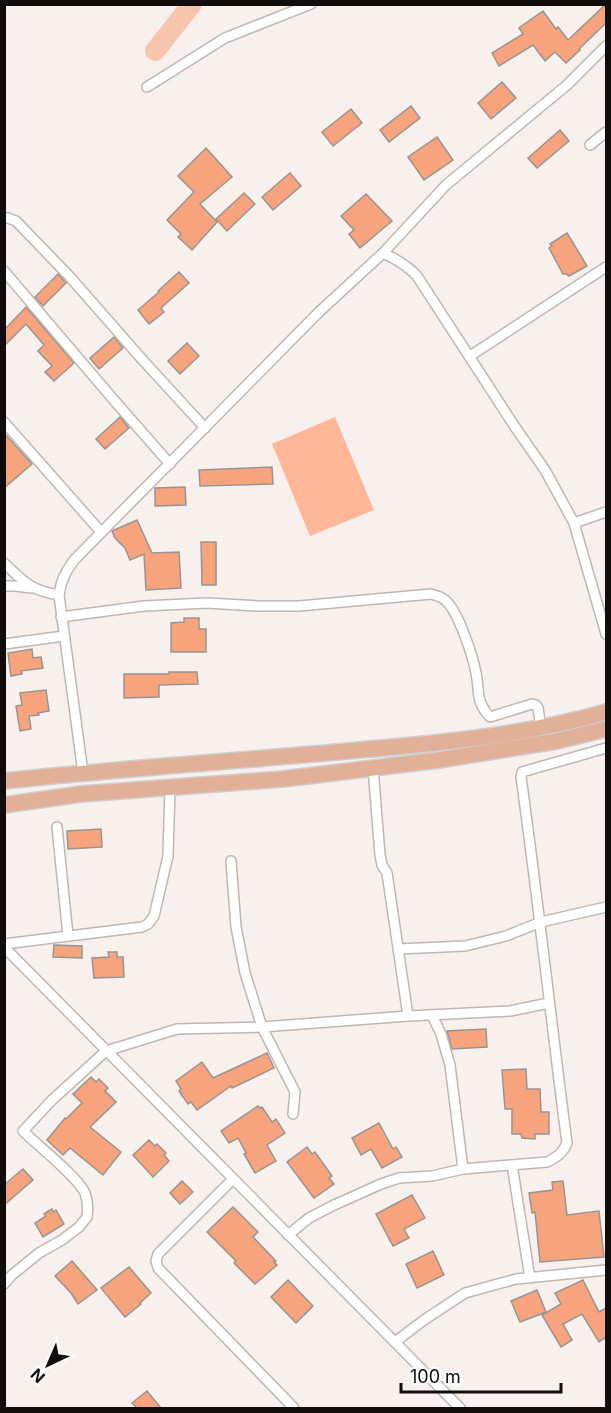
<svg xmlns="http://www.w3.org/2000/svg" width="611" height="1413" font-family="Inter,sans-serif">
	<style>
		.green { fill: #ffb797 }
		.lines { fill: none; stroke-linecap: round; stroke-linejoin: round }
		.river { stroke: #f7c4ad; stroke-width: 20 }
		.building { fill: #f6a37e; stroke: #9a9491; stroke-width: 1.5 }
		.minor-casing { stroke: #beb7b4; stroke-width: 12 }
		.primary-casing { stroke: #cfcfce; stroke-width: 18 }
		.minor { stroke: #fff; stroke-width: 9 }
		.primary { stroke: #e2af98; stroke-width: 15 }
	</style>
	<rect width="100%" height="100%" fill="#f7f0ed"/>
	<path class="green" d="M335,417L374,510L310,536L272,444Z"/>
	<g class="lines">
		<path class="river" d="M155,51L192,4"/>
	</g>
	<g class="building">
		<path d="M606,4V23L579,49L580,50L566,63L555,52L545,61L533,45L499,66L492,53L523,34L519,28L543,11L556,29L558,27L568,40Z"/>
		<path d="M502,82L516,98L491,119L478,103Z"/>
		<path d="M411,106L420,118L389,142L380,130Z"/>
		<path d="M351,109L362,123L333,146L322,132Z"/>
		<path d="M560,130L569,141L537,168L528,158Z"/>
		<path d="M437,137L453,160L424,180L408,157Z"/>
		<path d="M206,148L232,177L200,204L217,222L192,250L178,237L181,234L167,220L194,192L178,176Z"/>
		<path d="M290,173L301,186L273,210L262,197Z"/>
		<path d="M244,193L255,204L227,231L216,219Z"/>
		<path d="M366,194L392,221L360,248L349,234L354,230L341,216Z"/>
		<path d="M567,233L587,266L569,276L566,274H563L549,248L552,246L550,244Z"/>
		<path d="M179,272L189,283L161,308L164,312L149,324L138,310L159,292L158,291Z"/>
		<path d="M58,274L66,283L43,306L35,297Z"/>
		<path d="M26,307L74,363L54,381L45,372L52,366L38,351L44,345L26,324L4,346V330Z"/>
		<path d="M114,337L123,348L99,369L90,358Z"/>
		<path d="M187,343L199,356L180,374L168,361Z"/>
		<path d="M120,417L129,428L105,449L96,439Z"/>
		<path d="M4,433L32,464L4,488Z"/>
		<path d="M272,467L273,484L200,486L199,470Z"/>
		<path d="M185,487L186,505L155,506V488Z"/>
		<path d="M137,520L152,553L179,552L181,588L146,590L144,554L130,560L125,548L115,538L112,531Z"/>
		<path d="M201,542H216V585H202Z"/>
		<path d="M184,618H199V629H206V652H171V623L184,622Z"/>
		<path d="M32,649L33,658L41,657L43,668L21,671L22,674L11,676L8,653Z"/>
		<path d="M169,672H197L198,684L159,685V697L124,698V674H169Z"/>
		<path d="M46,690L49,711L38,713L39,715L29,716L31,729L20,731L16,706L22,705L20,693Z"/>
		<path d="M101,829L102,847L68,849L67,831Z"/>
		<path d="M54,945L82,946V958L53,957Z"/>
		<path d="M108,952H117V957H123L124,977L94,978L92,958L109,957Z"/>
		<path d="M486,1029L487,1047L452,1049L447,1031Z"/>
		<path d="M267,1053L274,1068L232,1088L231,1086L197,1110L191,1102L188,1104L179,1091L181,1089L176,1081L202,1062L213,1078Z"/>
		<path d="M526,1069L527,1089H540L541,1112H549V1134H535V1139L522,1138L521,1134H512V1109H505L502,1070Z"/>
		<path d="M91,1077L96,1082L99,1079L108,1088L105,1091L116,1102L90,1127L121,1152L103,1175L70,1148L63,1155L47,1140L65,1118L66,1119L82,1103L73,1094Z"/>
		<path d="M258,1106L260,1108L262,1107L272,1122L276,1119L285,1133L267,1145L276,1161L255,1173L244,1154L246,1153L238,1138L229,1143L221,1131Z"/>
		<path d="M379,1123L393,1149L396,1147L402,1157L382,1168L371,1149L361,1155L352,1138Z"/>
		<path d="M149,1140L155,1146L157,1144L166,1153L164,1155L169,1161L153,1177L133,1155Z"/>
		<path d="M307,1147L312,1154L315,1152L332,1176L329,1178L334,1184L314,1198L287,1162Z"/>
		<path d="M23,1169L33,1180L4,1205V1185Z"/>
		<path d="M182,1181L193,1192L180,1204L170,1193Z"/>
		<path d="M563,1181L567,1215L599,1211L604,1257L540,1262L535,1212L532,1213L529,1193L553,1190L552,1182Z"/>
		<path d="M412,1195L425,1218L404,1229L409,1238L393,1246L376,1214Z"/>
		<path d="M233,1207L258,1232L253,1237L276,1261L274,1262L277,1265L255,1284L234,1263L236,1261L207,1232Z"/>
		<path d="M52,1209L53,1212L56,1210L64,1224L43,1237L35,1223L46,1216L44,1214Z"/>
		<path d="M433,1251L444,1275L417,1288L406,1264Z"/>
		<path d="M72,1261L97,1290L78,1304L71,1293L55,1276Z"/>
		<path d="M129,1267L151,1293L140,1303L141,1304L125,1317L101,1288Z"/>
		<path d="M288,1280L313,1306L296,1323L271,1297Z"/>
		<path d="M583,1280L599,1312L606,1308V1337L599,1342L582,1314L563,1324L572,1340L561,1347L542,1315L561,1304L555,1293Z"/>
		<path d="M537,1290L546,1312L520,1322L511,1301Z"/>
		<path d="M147,1391L161,1408H137L132,1403Z"/>
	</g>
	<g class="lines">
		<defs>
			<g id="minor">
				<path d="M147,87L225,38L311,4"/>
				<path d="M590,145L606,132"/>
				<path d="M4,218H8L16,221L70,277L140,357L205,428"/>
				<path d="M383,253C396,259 407,265 417,276L515,427L545,470L574,523L606,634"/>
				<path d="M4,271L113,399L170,464"/>
				<path d="M470,356L606,267"/>
				<path d="M4,422L101,532"/>
				<path d="M574,523L606,512"/>
				<path d="M4,563C24,582 30,590 59,595"/>
				<path d="M4,586H15L32,588"/>
				<path d="M61,617L144,606L207,603L258,606H299L431,594C438,596 443,597 448,603C459,615 473,656 476,673C480,692 475,701 490,717L532,704L536,705L538,708L541,728"/>
				<path d="M4,644L64,636"/>
				<path d="M373,768L380,855L382,865L387,873L408,1016"/>
				<path d="M83,773L59,595C61,580 66,571 75,559L319,312L383,253L446,185L567,85L606,46"/>
				<path d="M57,827L68,936"/>
				<path d="M231,861L236,927L245,973L262,1027L295,1092L293,1114"/>
				<path d="M4,944L142,927L148,924L154,916L168,856L170,787"/>
				<path d="M4,947L460,1408"/>
				<path d="M398,949L465,946L506,936L541,922L606,907"/>
				<path d="M432,1015L441,1034L450,1065L463,1169"/>
				<path d="M512,1165L530,1278"/>
				<path d="M233,1179L158,1254L156,1261L158,1268L294,1408"/>
				<path d="M288,1235L309,1218L332,1206L381,1184L399,1178L432,1176L463,1169L547,1162C557,1157 563,1153 567,1143C551,1021 538,899 521,777L522,772L606,748"/>
				<path d="M4,1284L12,1275L39,1253L62,1240L79,1227L87,1217C88,1208 88,1201 85,1193C78,1177 37,1145 23,1131L52,1100L106,1051L177,1029L262,1027L408,1016L510,1011L549,1003"/>
				<path d="M395,1342L424,1320L465,1293L516,1279L606,1270"/>
			</g>
			<g id="primary">
				<path d="M4,781C122,768 241,761 359,750C443,743 526,735 606,712"/>
				<path d="M4,805L81,794L283,779L439,760L557,741L606,729"/>
			</g>
		</defs>
		<use href="#minor" class="minor-casing"/>
		<use href="#primary" class="primary-casing"/>
		<use href="#minor" class="minor"/>
		<use href="#primary" class="primary"/>
	</g>
	<rect width="611" height="1413" fill="none" stroke="#100d0c" stroke-width="12"/>
	<g transform="translate(48 1365) rotate(224)" stroke="#ffffff" stroke-width="4.5" paint-order="stroke">
	<path d="M0-4.5L10 22L0 15L-10 22Z" fill="#100d0c"/>
	<text y="-9" font-size="16" font-weight="bold" text-anchor="middle" fill="#100d0c">N</text>
	</g>
	<path d="M401 1383v9h160v-9" fill="none" stroke="#100d0c" stroke-width="3"/>
	<text x="410" y="1383" font-size="18" fill="#100d0c" stroke="#ffffff" stroke-width="4.5" paint-order="stroke">100 m</text>
</svg>
